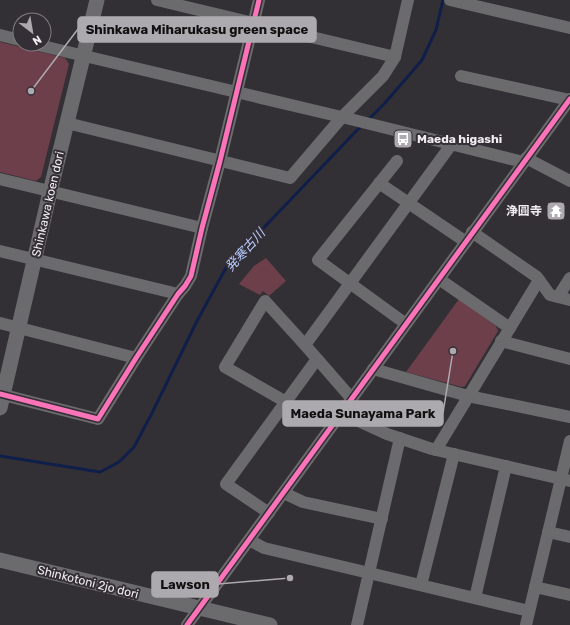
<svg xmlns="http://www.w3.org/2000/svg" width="570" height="625" font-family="Rubik,'Noto Sans JP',sans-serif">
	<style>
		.park { fill: #6c3f4b }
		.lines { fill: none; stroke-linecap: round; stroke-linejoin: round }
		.stream { stroke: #101e4a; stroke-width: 3 }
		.minor { stroke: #6b6a6c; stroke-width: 12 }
		.tertiary { stroke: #6b6a6c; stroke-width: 15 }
		.cycleway-casing { stroke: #342f36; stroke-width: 8 }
		.cycleway { stroke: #fb73b8; stroke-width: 5 }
		.labels { text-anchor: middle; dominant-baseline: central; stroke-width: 4; stroke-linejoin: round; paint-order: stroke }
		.poi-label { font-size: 12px; font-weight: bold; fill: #efecf1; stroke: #342f36; text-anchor: start }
		.street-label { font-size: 12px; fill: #efecf1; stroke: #342f36 }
		.water-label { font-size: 13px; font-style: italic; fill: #b8cdfe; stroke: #342f36 }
		.leader { fill: none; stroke: #adaaaf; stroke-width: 1.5 }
		.callout-dot { fill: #adaaaf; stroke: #342f36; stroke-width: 1.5 }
		.callout { fill: #adaaaf; stroke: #adaaaf; stroke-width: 1.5 }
		.callout-label { font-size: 13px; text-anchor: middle; font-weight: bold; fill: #111 }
	</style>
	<rect width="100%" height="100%" fill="#333035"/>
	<g class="park">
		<path d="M0,42L65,58L69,64L41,177L36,181L0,172Z"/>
		<path d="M266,258L286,281L269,296L263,291L260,295L239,284L254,266Z"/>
		<path d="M459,299L496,326L498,331L465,386L462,387L406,372Z"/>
	</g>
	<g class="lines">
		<g class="stream">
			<path d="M368,120L385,103L422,60L436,30L443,0"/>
			<path d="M0,456L100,472L119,462L134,447L152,413L197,321L227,266L362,125"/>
		</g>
		<g class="minor">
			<path d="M157,0L395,57"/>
			<path d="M450,0L570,28"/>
			<path d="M0,35L20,40"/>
			<path d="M34,44L350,119L523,162"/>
			<path d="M461,76L569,100"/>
			<path d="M67,123L290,178L342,117L383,76L395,57L408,0"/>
			<path d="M526,158L570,181"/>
			<path d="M397,161L318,260L406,324"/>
			<path d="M0,179L202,228"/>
			<path d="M379,183L466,242"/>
			<path d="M472,232L537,277L550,295L570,300"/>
			<path d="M0,251L178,294"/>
			<path d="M439,279L510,328"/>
			<path d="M558,297L570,278"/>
			<path d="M0,323L136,358"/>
			<path d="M501,341L570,359"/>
			<path d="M305,345L451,145"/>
			<path d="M373,369L468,396L570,417"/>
			<path d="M0,394L98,419L136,358L178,294L185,286L191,276L202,228L220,161L259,0"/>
			<path d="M286,402L225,367L265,301L305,345L352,399"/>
			<path d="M341,413L387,434L432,449L570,481"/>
			<path d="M436,450L539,280"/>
			<path d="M284,493L303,502L382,519"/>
			<path d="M269,513L226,484L317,359"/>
			<path d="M548,532L570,537"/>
			<path d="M249,540L264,548L529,611"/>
			<path d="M421,585L454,454"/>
			<path d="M535,587L570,595"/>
			<path d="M475,598L506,466"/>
			<path d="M187,625L570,99"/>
			<path d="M357,625L400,438"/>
			<path d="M526,625L570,441"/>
		</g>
		<g class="tertiary">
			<path d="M0,408L50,192L97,0"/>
			<path d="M0,560L270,625"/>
		</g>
		<defs>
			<g id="cycleway">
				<path d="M0,394L98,419L136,358L178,294L185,286L191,276L202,228L220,161L259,0"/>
				<path d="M187,625L570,99"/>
			</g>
		</defs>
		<use href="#cycleway" class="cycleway-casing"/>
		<use href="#cycleway" class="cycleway"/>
	</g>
	<defs>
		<symbol id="bus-square" viewBox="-11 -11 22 22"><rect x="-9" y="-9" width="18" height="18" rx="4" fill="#adaaaf" stroke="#342f36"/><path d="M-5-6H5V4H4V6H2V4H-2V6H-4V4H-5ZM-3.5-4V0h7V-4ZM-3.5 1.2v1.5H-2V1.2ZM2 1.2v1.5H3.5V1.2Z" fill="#fff"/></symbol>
		<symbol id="temple-square" viewBox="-11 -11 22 22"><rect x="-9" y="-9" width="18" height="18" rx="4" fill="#adaaaf" stroke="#342f36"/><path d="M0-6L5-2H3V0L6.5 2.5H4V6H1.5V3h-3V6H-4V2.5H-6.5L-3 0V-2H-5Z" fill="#fff"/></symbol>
	</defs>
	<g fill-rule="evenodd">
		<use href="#bus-square" x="392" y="128" width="22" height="22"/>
		<use href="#temple-square" x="545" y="200" width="22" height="22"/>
	</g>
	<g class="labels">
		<g class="poi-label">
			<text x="417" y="139">Maeda higashi</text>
			<text x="542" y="211" text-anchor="end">浄圓寺</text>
		</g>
		<g class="street-label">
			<text transform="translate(48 204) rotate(-77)">Shinkawa koen dori</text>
			<text transform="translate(88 582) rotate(14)">Shinkotoni 2jo dori</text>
		</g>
		<g class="water-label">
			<text transform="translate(245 250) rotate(-48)">発寒古川</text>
		</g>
	</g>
	<path class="leader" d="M31 91L78 29M453 351L443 413M290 578L218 584"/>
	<g class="callout-dot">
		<circle cx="31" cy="91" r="4"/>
		<circle cx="453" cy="351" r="4"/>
		<circle cx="290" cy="578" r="4"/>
	</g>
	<g class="callout">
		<rect x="78" y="17" width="238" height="25" rx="4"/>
		<rect x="283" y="401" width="160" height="25" rx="4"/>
		<rect x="152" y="572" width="66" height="25" rx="4"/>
	</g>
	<g class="callout-label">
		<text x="197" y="34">Shinkawa Miharukasu green space</text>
		<text x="363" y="418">Maeda Sunayama Park</text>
		<text x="185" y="589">Lawson</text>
	</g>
	<g transform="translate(32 32) rotate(149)"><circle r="19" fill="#342f36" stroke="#7f7b81"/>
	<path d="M0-3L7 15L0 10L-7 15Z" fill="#adaaaf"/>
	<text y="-6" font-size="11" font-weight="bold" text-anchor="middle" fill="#efecf1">N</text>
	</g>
</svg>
